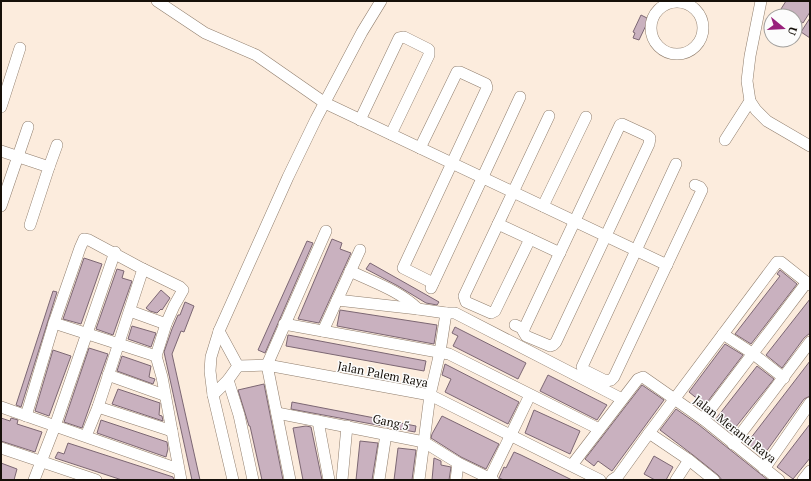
<svg xmlns="http://www.w3.org/2000/svg" width="811" height="481" font-family="'PT Serif',serif">
	<style>
		.building { fill: #c9b1bf; stroke: #7c6773 }
		.lines { fill: none; stroke-linecap: round; stroke-linejoin: round }
		.minor-casing { stroke: #907e6d; stroke-width: 12 }
		.minor { stroke: #fff; stroke-width: 11 }
		.labels { text-anchor: middle; dominant-baseline: central; stroke-width: 3; stroke-linejoin: round; paint-order: stroke }
		.street-label { font-size: 12px; fill: #161009; stroke: #fcfcfc }
	</style>
	<rect width="100%" height="100%" fill="#fcecdd"/>
	<g class="building">
		<path d="M786,1H810V12L803,23L795,18V16H792L781,9Z"/>
		<path d="M641,15L649,19L639,40L633,38L635,33L633,32Z"/>
		<path d="M810,18V38L801,32Z"/>
		<path d="M332,239L342,243L340,249L351,253L319,323L298,319Z"/>
		<path d="M307,241L313,243L265,353L258,350Z"/>
		<path d="M84,258L102,264L81,324L63,319Z"/>
		<path d="M370,263L439,302L437,305L426,303L398,286L366,269Z"/>
		<path d="M117,269L124,271L122,278L132,281L113,335L96,329Z"/>
		<path d="M780,270L797,284L751,344L735,334L780,276L777,274Z"/>
		<path d="M161,290L170,298L162,310L161,309L157,313L150,311L146,308Z"/>
		<path d="M53,291L57,292L21,407L16,405Z"/>
		<path d="M810,299V333L804,338L782,368L766,355Z"/>
		<path d="M185,302L194,306L184,332L181,331L172,354L200,480H192L164,352L172,329L178,315H180Z"/>
		<path d="M340,310L437,325L434,344L337,326Z"/>
		<path d="M132,326L156,333L151,347L128,339Z"/>
		<path d="M455,327L526,363L518,379L453,346L458,336L452,333Z"/>
		<path d="M288,335L426,361L424,371L286,346Z"/>
		<path d="M725,344L743,355L705,405L689,392Z"/>
		<path d="M89,348L108,354L82,428L64,422Z"/>
		<path d="M53,350L71,356L49,416L35,411Z"/>
		<path d="M122,356L151,366L149,377L155,379L153,384L117,371Z"/>
		<path d="M810,361V396L804,399L763,456L747,443Z"/>
		<path d="M445,364L519,402L508,424L445,392L451,379L442,375Z"/>
		<path d="M757,366L774,379L731,433L715,420Z"/>
		<path d="M548,375L607,405L597,420L540,391Z"/>
		<path d="M264,384L283,480H262L250,426H249L238,390Z"/>
		<path d="M642,385L664,400L612,471L598,461L594,466L585,459Z"/>
		<path d="M118,389L160,403L159,415L162,416L163,421L112,404Z"/>
		<path d="M292,402L416,426L415,432L291,409Z"/>
		<path d="M676,409L699,425L768,480H722L718,475L693,455L660,430Z"/>
		<path d="M534,410L580,431L570,454L525,433Z"/>
		<path d="M442,416L499,444L486,469L461,457L431,438L432,434Z"/>
		<path d="M1,418L10,421L11,418L18,420L17,424L42,432L35,452L1,441Z"/>
		<path d="M101,420L167,442L168,449L166,457L97,433Z"/>
		<path d="M810,424V458L793,479L777,467Z"/>
		<path d="M306,426L311,427L322,480H303L293,428Z"/>
		<path d="M360,441L378,443L372,480H356Z"/>
		<path d="M68,443L173,477L174,480H122L55,458L58,452L64,454Z"/>
		<path d="M398,448L416,450L412,480H394Z"/>
		<path d="M514,452L521,455L572,480H504L499,478L504,467L506,468Z"/>
		<path d="M654,456L673,467L666,480H655L644,474Z"/>
		<path d="M434,458L441,461V465L451,467L449,480H432Z"/>
		<path d="M1,463L17,469L14,480H1Z"/>
	</g>
	<g class="lines">
		<defs>
			<g id="minor">
				<path d="M157,1L205,33L256,55L325,103L667,265"/>
				<path d="M761,1L750,56L747,81L750,101L756,110L767,121L810,146"/>
				<circle cx="677" cy="28" r="26"/>
				<path d="M1,107L20,48"/>
				<path d="M360,120L399,38L404,37L428,49L429,50V55L391,134"/>
				<path d="M622,124L648,136L650,138L649,144L556,342L553,345L550,346L526,336L523,331L620,125Z"/>
				<path d="M725,140L750,101"/>
				<path d="M420,148L457,72H460L486,84L487,88L403,268L433,283"/>
				<path d="M1,151L49,167L30,225"/>
				<path d="M676,164L582,367L584,370L606,381L611,380L614,377L702,190L700,187L695,185"/>
				<path d="M49,167L57,145"/>
				<path d="M1,206L28,127"/>
				<path d="M543,206L586,117"/>
				<path d="M498,224L560,253"/>
				<path d="M530,239L495,311L491,313L466,302L464,296L549,116"/>
				<path d="M143,269L180,287L183,290L174,306L166,324L156,356L162,377L181,480"/>
				<path d="M350,271C373,282 400,291 418,309"/>
				<path d="M431,288L520,97"/>
				<path d="M337,300L418,309L446,313H455L622,399"/>
				<path d="M130,311L166,324"/>
				<path d="M54,323L156,356"/>
				<path d="M284,324L449,354L599,429"/>
				<path d="M515,325L524,329"/>
				<path d="M323,331L360,250"/>
				<path d="M723,334L752,353L784,378"/>
				<path d="M238,366L267,365L430,395L600,480"/>
				<path d="M108,375L164,395"/>
				<path d="M228,380L239,415L253,480"/>
				<path d="M213,395L228,380L238,366L219,331"/>
				<path d="M1,407L178,469"/>
				<path d="M98,407L172,431"/>
				<path d="M277,413L424,442L458,463L493,480"/>
				<path d="M26,416L54,323L80,248L84,239L89,240L143,269L98,407L86,436"/>
				<path d="M703,419L807,282"/>
				<path d="M318,421L329,480"/>
				<path d="M649,433L777,262H781L810,285"/>
				<path d="M733,444L810,342"/>
				<path d="M1,448L96,480"/>
				<path d="M572,465L638,379L643,377L703,419L779,480"/>
				<path d="M764,469L810,403"/>
				<path d="M34,480L55,426L115,252"/>
				<path d="M233,480L213,395L210,371L211,357L219,331L288,177L316,119L362,32L381,1"/>
				<path d="M290,480L267,365L326,231"/>
				<path d="M342,480L347,426"/>
				<path d="M379,480L386,434"/>
				<path d="M419,480L430,395L440,352L446,313"/>
				<path d="M456,480L458,463"/>
				<path d="M489,480L530,395"/>
				<path d="M612,480L618,476L649,433L689,460L714,480"/>
				<path d="M676,480L689,460"/>
				<path d="M803,480L810,471"/>
			</g>
		</defs>
		<use href="#minor" class="minor-casing"/>
		<use href="#minor" class="minor"/>
	</g>
	<g class="labels">
		<g class="street-label">
			<text transform="translate(383 374) rotate(11)">Jalan Palem Raya</text>
			<text transform="translate(391 422) rotate(12)">Gang 5</text>
			<text transform="translate(735 429) rotate(38)">Jalan Meranti Raya</text>
		</g>
	</g>
	<rect width="811" height="481" fill="none" stroke="#161009" stroke-width="4"/>
	<g transform="translate(783 28) rotate(108)"><circle r="19" fill="#fcfcfc" stroke="#a09e9b"/>
	<path d="M0-3L7 15L0 10L-7 15Z" fill="#99207b"/>
	<text y="-6" font-size="11" font-weight="bold" text-anchor="middle" fill="#161009">U</text>
	</g>
</svg>
